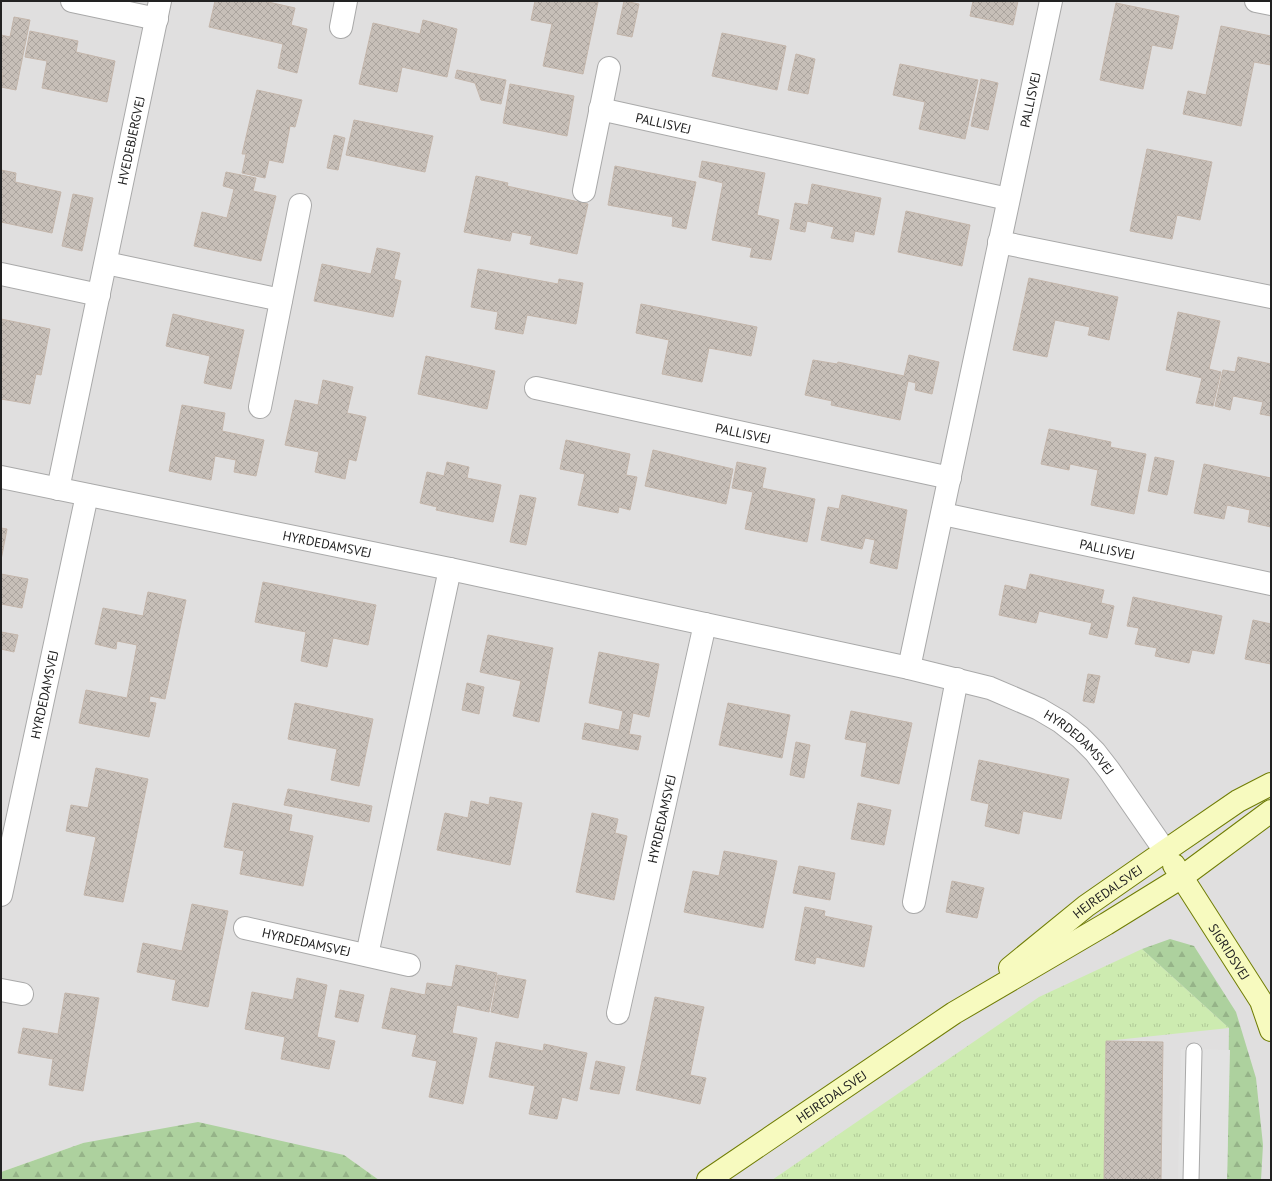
<svg xmlns="http://www.w3.org/2000/svg" width="1272" height="1181" font-family="'PT Sans',sans-serif">
	<style>
		.residential { fill: #e0dfdf }
		.grass { fill: url(#grass-tufts) }
		.forest { fill: url(#forest-firs) }
		.parking { fill: #e2e2e2 }
		.building { fill: url(#building-cross-hatch); stroke: #c4b6ab }
		.lines { fill: none; stroke-linecap: round; stroke-linejoin: round }
		.lane-casing { stroke: #a9a9a9; stroke-width: 17 }
		.street-casing { stroke: #a9a9a9; stroke-width: 24 }
		.secondary-casing { stroke: #707d05; stroke-width: 24 }
		.lane { stroke: #fff; stroke-width: 15 }
		.street { stroke: #fff; stroke-width: 22 }
		.secondary { stroke: #f7fabf; stroke-width: 22 }
		.labels { text-anchor: middle; dominant-baseline: central; stroke-width: 3; stroke-linejoin: round; paint-order: stroke }
		.street-label { font-size: 13px; fill: #222; stroke: #fff }
	</style>
	<defs>
		<pattern id="grass-tufts" width="24" height="20" patternUnits="userSpaceOnUse"><rect width="24" height="20" fill="#cdebb0"/><path d="M3 7l-1-3M5 7V3M7 7l1-3M15 17l-1-3M17 17v-4M19 17l1-3" fill="none" stroke="#b0c997"/></pattern>
		<pattern id="forest-firs" width="22" height="20" patternUnits="userSpaceOnUse"><rect width="22" height="20" fill="#add19e"/><path d="M5 1l3.5 6h-7zM16 11l3.5 6h-7z" fill="#95b388"/></pattern>
		<pattern id="building-cross-hatch" width="8" height="8" patternUnits="userSpaceOnUse"><rect width="8" height="8" fill="#c7bfb8"/><path d="M0 0l8 8M0 8l8-8" fill="none" stroke="#aba49e"/></pattern>
	</defs>
	<rect width="100%" height="100%" fill="#f2efe9"/>
	<path class="residential" d="M1,1H1271V1180H379L344,1155L83,1143L1,1172Z"/>
	<path class="grass" d="M1142,949L1229,1028L1106,1041L1104,1180H772L1039,997Z"/>
	<g class="forest">
		<path d="M1170,939L1194,946L1236,1012L1256,1078L1263,1145L1261,1180H1227L1229,1028L1142,949Z"/>
		<path d="M198,1122L344,1155L379,1180H1V1172L83,1143Z"/>
	</g>
	<path class="parking" d="M1181,1049L1230,1050L1227,1180H1178Z"/>
	<g class="building">
		<path d="M215,1H264L295,8L291,25L307,29L297,73L278,68L283,44L209,27Z"/>
		<path d="M535,1L598,2L583,74L543,66L552,24L531,20Z"/>
		<path d="M624,1L639,4L632,37L617,34Z"/>
		<path d="M973,1H1018L1013,25L970,16Z"/>
		<path d="M1116,3L1179,16L1172,49L1152,45L1143,89L1100,80Z"/>
		<path d="M14,17L30,20L16,90L1,87L3,73L1,72V35L10,37Z"/>
		<path d="M423,20L457,29L447,77L402,67L397,92L359,84L373,23L420,34Z"/>
		<path d="M1221,26L1271,36V65L1254,62L1241,126L1183,114L1188,91L1206,95Z"/>
		<path d="M30,31L78,41L76,52L115,61L107,102L42,88L47,61L25,57Z"/>
		<path d="M722,33L786,46L777,90L712,76Z"/>
		<path d="M796,54L815,59L808,94L788,90Z"/>
		<path d="M900,64L978,80L965,139L919,129L925,102L893,95Z"/>
		<path d="M457,70L506,80L501,104L481,100L475,83L455,78Z"/>
		<path d="M981,79L998,83L988,130L971,126Z"/>
		<path d="M510,84L574,96L567,136L503,123Z"/>
		<path d="M257,90L302,100L295,127L290,126L283,163L269,160L265,178L242,173L246,154H242Z"/>
		<path d="M354,120L433,136L425,172L346,155Z"/>
		<path d="M334,135L345,138L338,170L327,168Z"/>
		<path d="M1147,149L1212,162L1200,220L1177,215L1172,239L1130,231Z"/>
		<path d="M702,161L765,173L757,215L779,220L771,260L750,257L752,248L712,240L723,183L699,177Z"/>
		<path d="M615,166L696,182L686,229L672,226L673,217L608,205Z"/>
		<path d="M1,170L16,173L15,182L61,192L52,233L1,222Z"/>
		<path d="M226,172L256,178L253,191L276,196L261,261L194,246L202,212L227,218L234,189L223,186Z"/>
		<path d="M476,176L508,183L507,186L588,204L577,254L530,244L532,236L512,232L510,241L464,232Z"/>
		<path d="M812,184L881,198L874,235L855,231L853,242L831,238L834,227L807,221L805,232L790,229L795,203L808,205Z"/>
		<path d="M73,194L93,198L82,251L62,246Z"/>
		<path d="M906,211L970,225L962,266L898,252Z"/>
		<path d="M377,248L400,253L394,279L401,281L393,317L314,301L322,264L371,274Z"/>
		<path d="M478,269L558,284L559,279L583,283L576,324L527,315L523,334L495,329L498,312L471,307Z"/>
		<path d="M1029,278L1118,297L1109,340L1088,335L1090,327L1055,320L1047,357L1013,350Z"/>
		<path d="M641,304L757,327L751,356L709,348L702,382L662,374L669,340L636,333Z"/>
		<path d="M1178,312L1220,321L1209,369L1221,372L1213,406L1196,403L1202,378L1166,370Z"/>
		<path d="M173,314L244,330L231,389L204,383L210,356L166,346Z"/>
		<path d="M1,319L50,329L41,375L36,374L30,404L1,399V377L3,367L1,366Z"/>
		<path d="M909,355L939,362L932,394L915,390L916,383L908,381L900,420L831,405L832,401L805,395L813,360L837,364L838,362L904,376Z"/>
		<path d="M426,356L495,371L487,409L418,394Z"/>
		<path d="M1238,357L1271,364V416L1260,414L1263,402L1233,396L1230,410L1215,406L1223,370L1235,372Z"/>
		<path d="M323,380L353,387L347,413L366,417L356,461L349,459L345,479L315,472L319,452L285,445L295,400L318,405Z"/>
		<path d="M182,405L225,413L222,431L264,440L256,476L234,472L236,460L215,456L211,480L169,471Z"/>
		<path d="M1049,429L1111,442L1110,447L1146,454L1134,514L1091,505L1098,470L1070,464L1069,470L1041,464Z"/>
		<path d="M566,440L630,454L626,475L637,477L630,510L619,507L618,513L578,505L585,474L560,469Z"/>
		<path d="M653,450L733,469L726,504L645,486Z"/>
		<path d="M1155,457L1174,461L1167,495L1148,491Z"/>
		<path d="M447,462L469,467L467,478L501,485L493,522L436,510L437,507L420,503L427,472L444,476Z"/>
		<path d="M737,462L766,468L762,488L815,499L807,542L745,529L753,492L732,488Z"/>
		<path d="M1204,464L1271,478V527L1248,522L1250,510L1227,505L1224,519L1194,513Z"/>
		<path d="M520,495L536,498L526,545L510,542Z"/>
		<path d="M842,495L907,510L897,569L870,563L875,540L865,538L862,549L821,540L828,507L839,509Z"/>
		<path d="M1,528L7,529L1,560Z"/>
		<path d="M1,574L28,579L22,608L1,604Z"/>
		<path d="M1030,574L1104,590L1101,603L1114,606L1107,638L1089,634L1092,623L1039,611L1036,623L999,615L1005,585L1026,590Z"/>
		<path d="M263,582L376,605L368,645L333,638L327,667L301,661L306,632L255,622Z"/>
		<path d="M148,592L186,600L165,699L150,696L149,702L156,703L149,737L79,723L86,690L127,698L137,645L117,641L116,649L95,644L103,608L143,616Z"/>
		<path d="M1133,597L1222,616L1214,654L1192,650L1189,663L1155,656L1157,648L1135,644L1139,628L1127,626Z"/>
		<path d="M1253,620L1271,624V664L1245,659Z"/>
		<path d="M1,632L18,635L14,652L1,649Z"/>
		<path d="M488,635L553,648L539,722L513,716L521,681L480,672Z"/>
		<path d="M599,652L659,664L649,717L633,713L629,734L641,736L638,750L582,739L585,723L619,730L623,711L589,703Z"/>
		<path d="M1088,674L1100,676L1094,703L1083,701Z"/>
		<path d="M467,683L484,687L479,714L462,710Z"/>
		<path d="M295,703L373,719L359,786L331,780L337,749L288,739Z"/>
		<path d="M728,703L790,715L782,758L719,745Z"/>
		<path d="M851,711L912,723L899,784L861,776L867,743L845,739Z"/>
		<path d="M796,742L810,745L804,778L790,775Z"/>
		<path d="M979,760L1069,779L1061,819L1023,811L1019,834L985,826L989,804L971,800Z"/>
		<path d="M96,768L148,779L123,902L84,895L96,837L66,831L71,805L88,808Z"/>
		<path d="M288,789L372,806L369,822L284,805Z"/>
		<path d="M490,797L522,803L510,865L437,850L445,813L468,818L471,801L489,805Z"/>
		<path d="M233,803L292,815L289,831L313,836L303,886L240,874L244,851L224,847Z"/>
		<path d="M858,803L891,810L884,845L851,839Z"/>
		<path d="M592,813L618,819L615,833L627,836L614,900L576,892Z"/>
		<path d="M724,851L777,861L763,928L684,912L693,871L719,876Z"/>
		<path d="M799,866L835,873L830,900L793,893Z"/>
		<path d="M952,881L984,888L977,918L946,912Z"/>
		<path d="M192,904L228,911L208,1007L172,1000L176,980L137,972L143,943L182,951Z"/>
		<path d="M805,907L825,911L824,916L872,926L864,967L816,957L815,964L795,960Z"/>
		<path d="M456,965L497,973L489,1012L457,1005L452,1033L477,1038L463,1104L429,1097L437,1061L412,1056L417,1035L382,1028L391,988L425,995L427,983L452,987Z"/>
		<path d="M498,975L526,980L518,1018L491,1012Z"/>
		<path d="M297,978L327,985L317,1037L335,1041L329,1069L281,1059L285,1037L245,1029L252,992L293,1000Z"/>
		<path d="M340,990L364,995L358,1022L335,1017Z"/>
		<path d="M65,993L99,998L83,1091L49,1085L53,1059L18,1053L23,1028L58,1034Z"/>
		<path d="M655,997L704,1007L690,1075L706,1078L700,1104L636,1090Z"/>
		<path d="M1106,1041L1163,1042L1161,1180H1104Z"/>
		<path d="M496,1042L543,1051L544,1044L587,1053L577,1101L562,1097L557,1119L529,1114L535,1086L489,1077Z"/>
		<path d="M596,1061L625,1067L619,1094L590,1089Z"/>
	</g>
	<g class="lines">
		<defs>
			<path id="lane" d="M1191,1180L1194,1051"/>
			<g id="street">
				<path d="M72,1L157,19"/>
				<path d="M1256,1L1271,4"/>
				<path d="M341,27L346,1"/>
				<path id="s1" d="M600,109L1008,199"/>
				<path d="M584,191L609,68"/>
				<path d="M999,242L1271,297"/>
				<path d="M106,263L281,300"/>
				<path d="M1,274L99,295"/>
				<path id="s2" d="M536,388L950,478"/>
				<path d="M260,407L300,205"/>
				<path id="s3" d="M1,477L450,569L909,668L990,688L1039,709L1061,722L1080,737L1095,752L1109,770L1165,851"/>
				<path id="s4" d="M58,489L160,1"/>
				<path id="s5" d="M943,514L1271,584"/>
				<path id="s6" d="M909,668L1051,1"/>
				<path id="s7" d="M1,895L87,495"/>
				<path d="M914,902L957,679"/>
				<path id="s8" d="M245,928L409,965"/>
				<path d="M367,955L450,569"/>
				<path d="M1,990L22,994"/>
				<path id="s9" d="M618,1013L705,624"/>
			</g>
			<g id="secondary">
				<path id="s10" d="M1174,865L1261,1001L1271,1030"/>
				<path id="s11" d="M1010,968L1086,906L1165,851L1238,801L1271,784"/>
				<path id="s12" d="M708,1180L954,1013L1106,924L1182,877L1271,811"/>
			</g>
		</defs>
		<use href="#lane" class="lane-casing"/>
		<use href="#street" class="street-casing"/>
		<use href="#secondary" class="secondary-casing"/>
		<use href="#lane" class="lane"/>
		<use href="#street" class="street"/>
		<use href="#secondary" class="secondary"/>
	</g>
	<g class="labels">
		<g class="street-label">
			<text stroke="none"><textPath href="#s6" startOffset="581">PALLISVEJ</textPath></text>
			<text stroke="none"><textPath href="#s1" startOffset="65">PALLISVEJ</textPath></text>
			<text stroke="none"><textPath href="#s4" startOffset="356">HVEDEBJERGVEJ</textPath></text>
			<text stroke="none"><textPath href="#s2" startOffset="212">PALLISVEJ</textPath></text>
			<text stroke="none"><textPath href="#s3" startOffset="333">HYRDEDAMSVEJ</textPath></text>
			<text stroke="none"><textPath href="#s5" startOffset="168">PALLISVEJ</textPath></text>
			<text stroke="none"><textPath href="#s7" startOffset="205">HYRDEDAMSVEJ</textPath></text>
			<text stroke="none"><textPath href="#s3" startOffset="1117">HYRDEDAMSVEJ</textPath></text>
			<text stroke="none"><textPath href="#s9" startOffset="199">HYRDEDAMSVEJ</textPath></text>
			<text stroke="none"><textPath href="#s11" startOffset="124">HEJREDALSVEJ</textPath></text>
			<text stroke="none"><textPath href="#s8" startOffset="63">HYRDEDAMSVEJ</textPath></text>
			<text stroke="none"><textPath href="#s10" startOffset="103">SIGRIDSVEJ</textPath></text>
			<text stroke="none"><textPath href="#s12" startOffset="149">HEJREDALSVEJ</textPath></text>
		</g>
	</g>
	<rect width="1272" height="1181" fill="none" stroke="#222222" stroke-width="4"/>
</svg>
